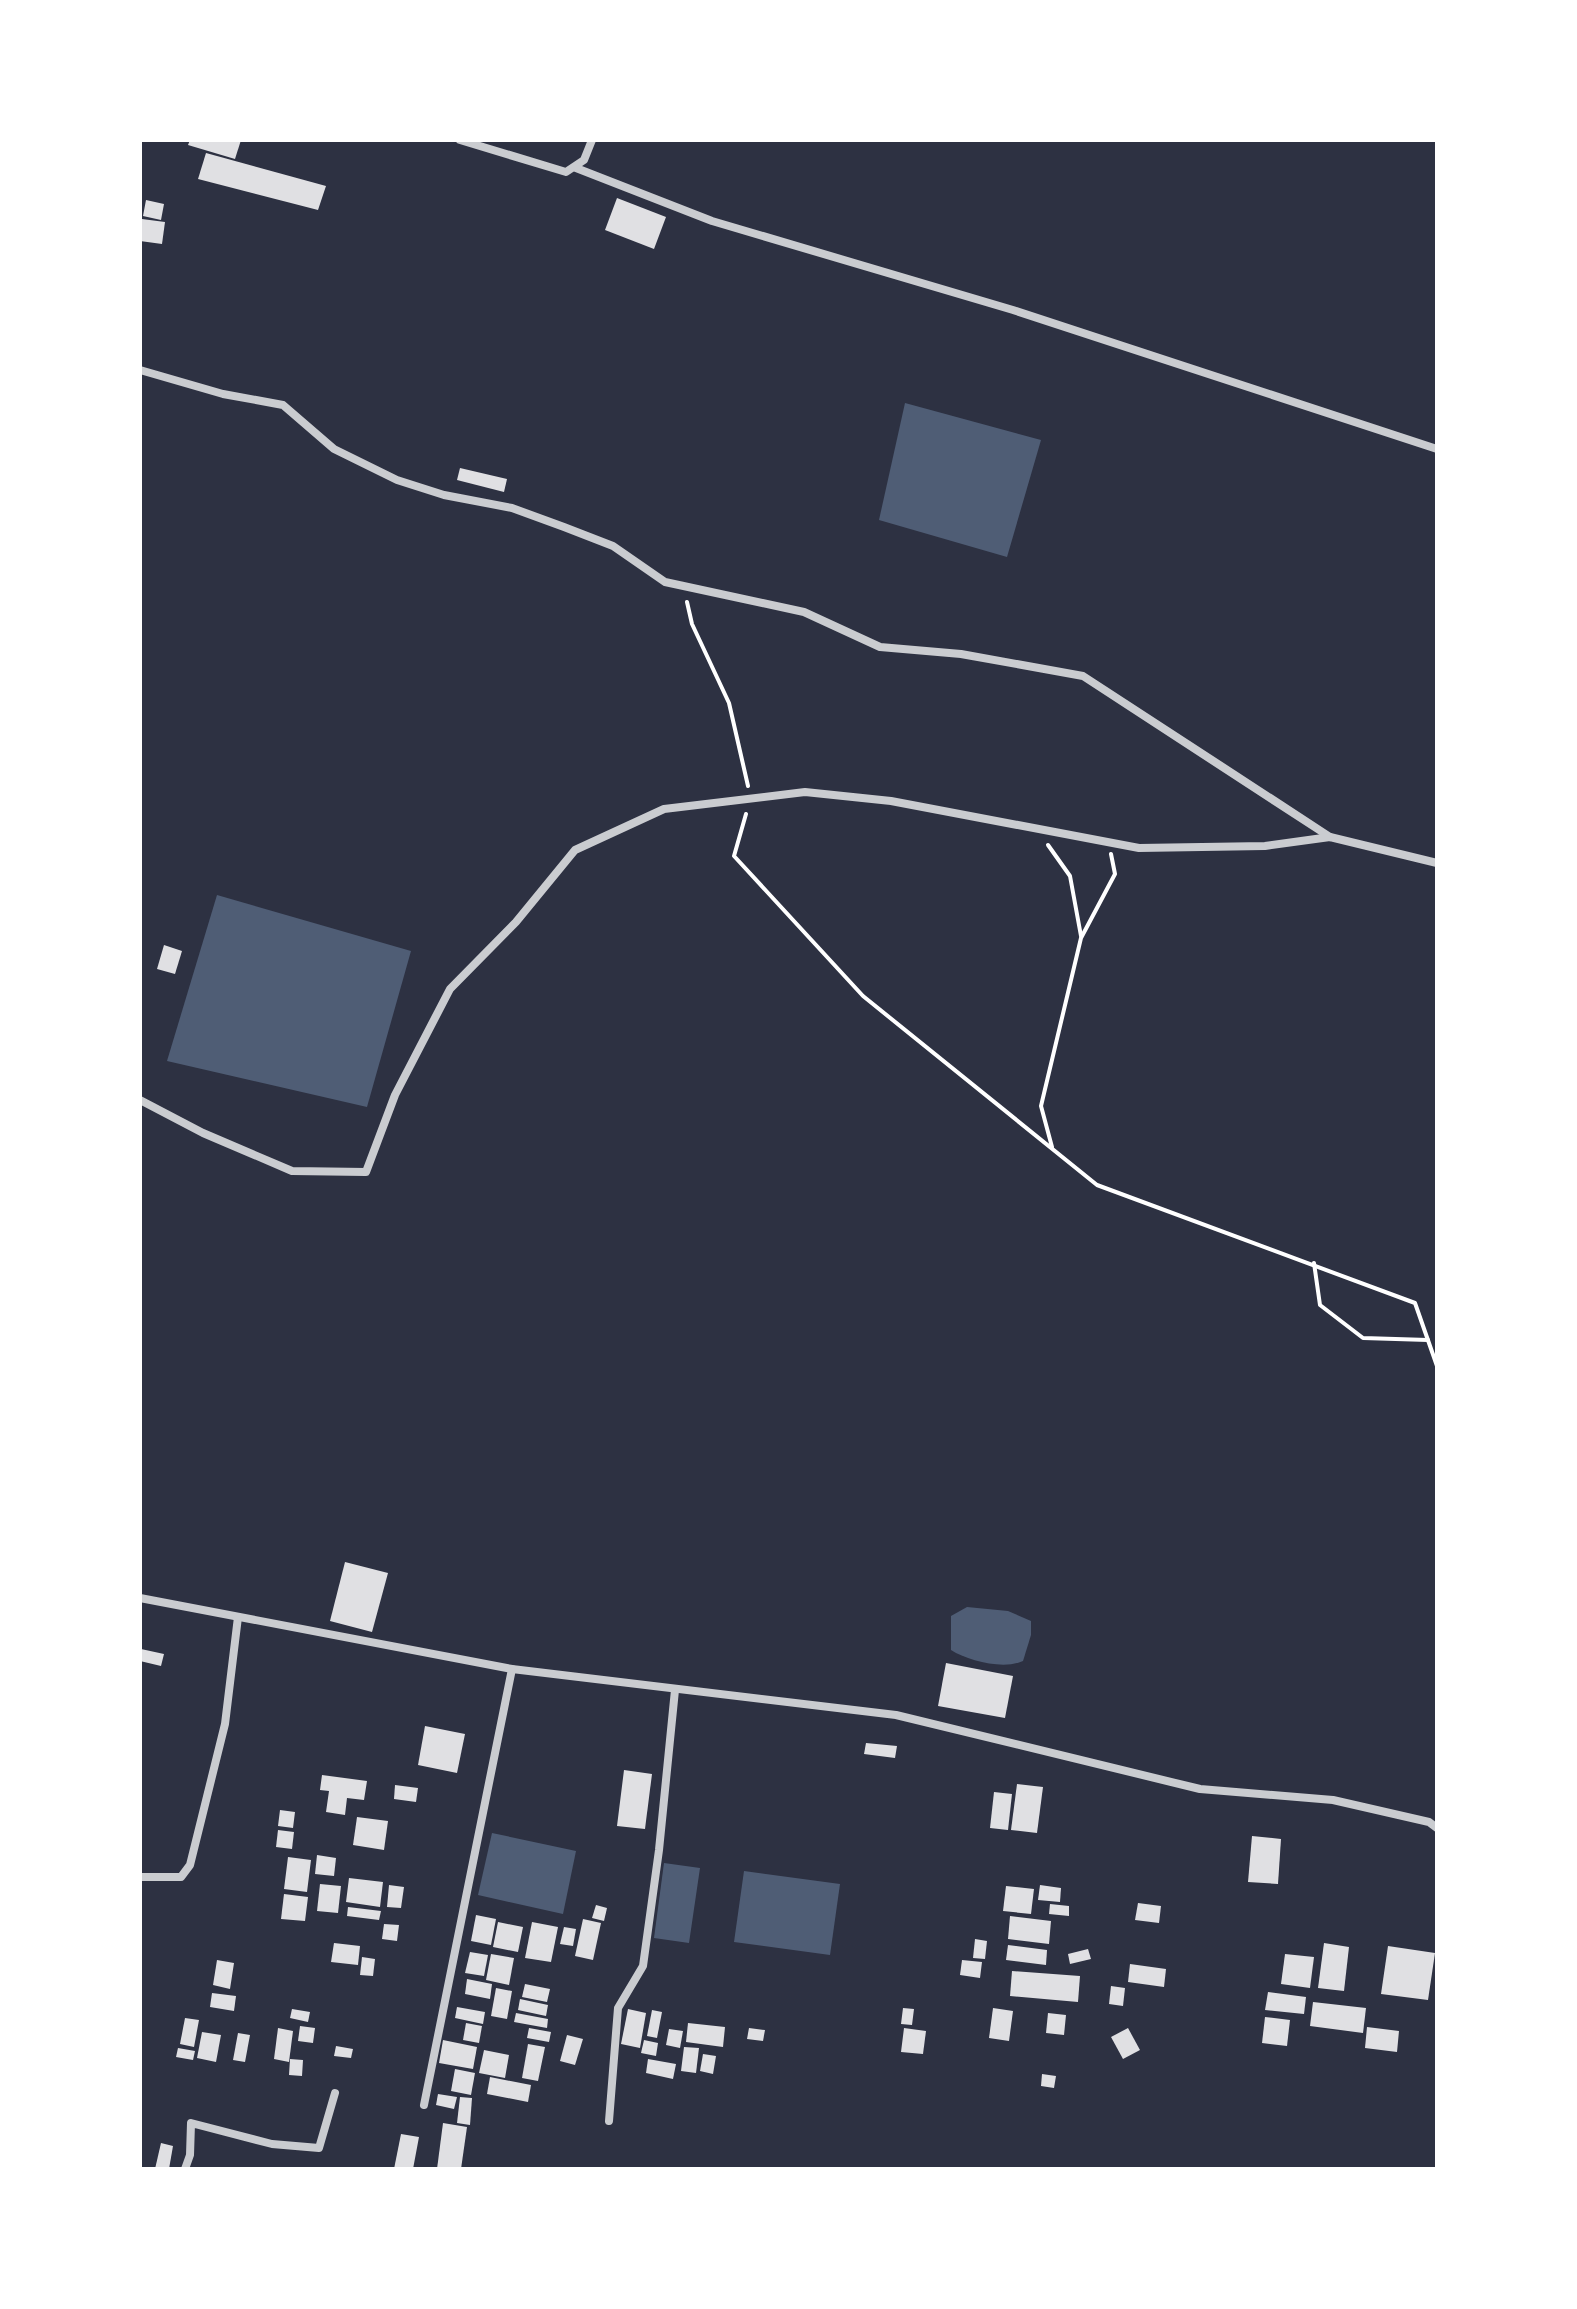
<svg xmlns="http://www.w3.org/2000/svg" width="1577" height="2309" font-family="Barlow,sans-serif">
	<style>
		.water { fill: #4f5d75 }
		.building { fill: #e0e0e3 }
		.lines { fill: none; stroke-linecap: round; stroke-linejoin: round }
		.path { stroke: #fff; stroke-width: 4 }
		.minor { stroke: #caccd0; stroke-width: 8 }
	</style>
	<rect width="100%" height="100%" fill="#2d3142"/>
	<g class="water">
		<path d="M905,403L1041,440L1007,557L879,520Z"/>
		<path d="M217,895L411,951L367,1107L167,1061Z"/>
		<path d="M967,1607L1008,1611L1031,1621V1635L1023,1661C1004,1670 968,1661 951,1650V1616Z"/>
		<path d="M492,1833L576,1851L563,1914L478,1895Z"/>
		<path d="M664,1863L700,1868L689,1943L654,1938Z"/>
		<path d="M744,1871L840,1884L830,1955L734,1942Z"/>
	</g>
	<g class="building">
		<path d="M190,140H241L235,159L188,145Z"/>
		<path d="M206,153L326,186L318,210L198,179Z"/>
		<path d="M617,198L666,217L654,249L605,230Z"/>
		<path d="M146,200L164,204L161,220L143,216Z"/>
		<path d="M142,219L165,222L162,244L140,241Z"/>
		<path d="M460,468L507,479L504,492L457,480Z"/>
		<path d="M164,945L182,951L175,974L157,969Z"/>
		<path d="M345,1562L388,1573L372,1632L330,1621Z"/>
		<path d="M141,1649L164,1654L161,1666L140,1661Z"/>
		<path d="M946,1663L1013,1676L1005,1718L938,1706Z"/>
		<path d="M425,1726L465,1734L457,1773L418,1765Z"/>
		<path d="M866,1743L897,1746L895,1758L864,1754Z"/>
		<path d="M624,1770L652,1774L645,1829L617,1826Z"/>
		<path d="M322,1775L367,1781L364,1800L347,1798L345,1815L326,1812L329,1791L320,1790Z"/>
		<path d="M1017,1784L1043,1787L1037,1833L1011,1830Z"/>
		<path d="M395,1785L418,1788L416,1802L394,1799Z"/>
		<path d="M994,1792L1012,1794L1008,1830L990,1828Z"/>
		<path d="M280,1810L295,1812L293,1828L278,1826Z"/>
		<path d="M357,1817L388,1821L384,1850L353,1845Z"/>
		<path d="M278,1830L294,1832L292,1849L276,1847Z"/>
		<path d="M1252,1836L1281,1839L1278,1884L1248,1882Z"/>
		<path d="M317,1855L336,1858L334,1876L315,1874Z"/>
		<path d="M288,1857L311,1860L307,1892L284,1889Z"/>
		<path d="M349,1878L383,1882L380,1907L346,1902Z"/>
		<path d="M320,1884L341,1886L338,1913L317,1911Z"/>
		<path d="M389,1885L404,1887L401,1908L387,1907Z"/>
		<path d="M1040,1885L1061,1888L1060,1902L1038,1900Z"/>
		<path d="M1006,1886L1034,1889L1031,1914L1003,1911Z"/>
		<path d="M284,1894L308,1897L305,1921L281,1919Z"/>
		<path d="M1138,1903L1161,1906L1159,1923L1135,1920Z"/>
		<path d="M1050,1904L1069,1906V1916L1049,1914Z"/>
		<path d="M596,1905L607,1908L604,1921L592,1918Z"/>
		<path d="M348,1907L381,1911L379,1920L347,1916Z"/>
		<path d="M476,1915L496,1919L491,1945L471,1941Z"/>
		<path d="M1010,1916L1051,1921L1049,1944L1008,1939Z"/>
		<path d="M583,1919L601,1923L593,1960L575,1956Z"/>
		<path d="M498,1922L523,1927L518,1952L493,1947Z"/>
		<path d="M532,1922L558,1927L551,1962L525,1958Z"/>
		<path d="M384,1924L399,1925L397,1941L382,1939Z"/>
		<path d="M564,1927L576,1929L573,1946L560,1944Z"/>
		<path d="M975,1939L987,1941L985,1959L973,1958Z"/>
		<path d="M334,1943L360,1946L358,1965L331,1962Z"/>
		<path d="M1324,1943L1349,1947L1344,1991L1318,1988Z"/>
		<path d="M1008,1945L1047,1950L1046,1965L1006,1960Z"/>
		<path d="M1388,1946L1435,1953L1428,2000L1381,1994Z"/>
		<path d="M1088,1949L1091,1959L1070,1964L1068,1954Z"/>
		<path d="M470,1952L488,1955L484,1976L465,1973Z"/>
		<path d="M491,1954L514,1958L509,1985L486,1980Z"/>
		<path d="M1285,1954L1314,1957L1310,1988L1281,1984Z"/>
		<path d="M362,1957L375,1959L373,1976L360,1975Z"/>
		<path d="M217,1960L234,1963L230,1989L213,1985Z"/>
		<path d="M962,1960L982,1962L980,1978L960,1975Z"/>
		<path d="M1130,1964L1166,1969L1164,1987L1128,1982Z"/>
		<path d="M1012,1971L1080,1976L1078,2002L1010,1996Z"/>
		<path d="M467,1979L492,1984L490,1999L465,1994Z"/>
		<path d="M525,1984L550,1989L547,2002L522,1997Z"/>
		<path d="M1111,1986L1125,1988L1123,2006L1109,2004Z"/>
		<path d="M496,1988L512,1991L507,2019L491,2016Z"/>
		<path d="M1268,1992L1306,1997L1304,2014L1265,2010Z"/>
		<path d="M212,1993L236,1996L234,2011L210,2007Z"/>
		<path d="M520,1999L548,2005L546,2016L518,2010Z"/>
		<path d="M1313,2002L1366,2008L1363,2033L1310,2026Z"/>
		<path d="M457,2007L485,2012L483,2024L455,2018Z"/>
		<path d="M903,2008L914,2009L912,2025L901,2024Z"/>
		<path d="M993,2008L1013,2011L1009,2041L989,2038Z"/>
		<path d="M292,2009L310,2012L308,2022L290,2018Z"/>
		<path d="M628,2009L646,2013L640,2048L621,2044Z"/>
		<path d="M652,2010L662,2012L657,2038L647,2036Z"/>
		<path d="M516,2013L548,2019L547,2028L514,2022Z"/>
		<path d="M1048,2013L1066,2015L1064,2035L1046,2033Z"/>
		<path d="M1265,2017L1290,2020L1287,2046L1262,2043Z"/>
		<path d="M185,2018L199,2020L194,2047L180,2044Z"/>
		<path d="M466,2023L482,2026L479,2043L463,2040Z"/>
		<path d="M688,2023L725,2027L723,2047L686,2042Z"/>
		<path d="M300,2026L315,2028L313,2043L298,2041Z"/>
		<path d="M1367,2027L1399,2031L1397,2052L1365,2048Z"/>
		<path d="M278,2028L293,2031L289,2062L274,2059Z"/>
		<path d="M529,2028L551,2032L549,2042L527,2038Z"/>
		<path d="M749,2028L765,2030L763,2041L747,2039Z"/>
		<path d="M904,2028L926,2031L923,2054L901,2052Z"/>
		<path d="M1128,2028L1140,2050L1123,2059L1111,2037Z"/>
		<path d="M669,2029L683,2031L680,2048L666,2045Z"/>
		<path d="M202,2032L221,2035L216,2062L197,2058Z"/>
		<path d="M238,2033L250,2035L245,2062L233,2060Z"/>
		<path d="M567,2035L583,2039L575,2065L560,2061Z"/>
		<path d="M443,2040L477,2047L473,2069L439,2063Z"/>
		<path d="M644,2040L658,2043L656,2056L641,2053Z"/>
		<path d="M528,2044L545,2047L538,2081L522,2078Z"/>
		<path d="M336,2046L353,2049L351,2058L334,2056Z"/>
		<path d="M684,2047L699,2048L696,2073L681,2071Z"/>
		<path d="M178,2048L195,2051L193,2060L176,2057Z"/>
		<path d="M484,2050L509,2055L505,2078L479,2073Z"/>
		<path d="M703,2054L716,2056L713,2074L700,2071Z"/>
		<path d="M290,2059L303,2060L302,2076L289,2075Z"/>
		<path d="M648,2059L676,2064L673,2079L646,2073Z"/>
		<path d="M455,2069L475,2073L471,2095L451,2091Z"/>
		<path d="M1042,2074L1056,2076L1054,2088L1041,2086Z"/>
		<path d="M490,2077L531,2085L528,2102L487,2094Z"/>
		<path d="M438,2094L457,2097L454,2109L436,2105Z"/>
		<path d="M460,2097L472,2098L470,2125L457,2123Z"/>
		<path d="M443,2123L467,2127L461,2169H437Z"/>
		<path d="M401,2134L419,2137L413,2169H394Z"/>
		<path d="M161,2143L173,2146L169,2169H155Z"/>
	</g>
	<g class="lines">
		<g class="path">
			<path d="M687,602L692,624L729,703L748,786"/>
			<path d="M746,814L734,856L863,996L1097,1185L1415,1303L1437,1366"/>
			<path d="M1048,845L1070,876L1081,936"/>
			<path d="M1052,1147L1041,1106L1081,938L1115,874L1111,854"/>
			<path d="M1314,1263L1320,1305L1363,1338L1428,1340"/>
		</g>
		<g class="minor">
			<path d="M460,140L566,172L584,160L592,140"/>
			<path d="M576,168L712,221L1013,310L1437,449"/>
			<path d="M140,370L223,394L283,405L334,449L397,480L444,495L512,508L564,527L613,546L665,582L804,612L880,647L961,654L1083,676L1330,837"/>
			<path d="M140,1100L203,1133L292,1171L366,1172L395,1095L450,989L516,922L575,850L664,809L805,792L891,801L1139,848L1265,846L1330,837L1437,863"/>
			<path d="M140,1598L512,1669L896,1715L1200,1789L1333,1800L1429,1822L1437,1828"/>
			<path d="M140,1877H181L190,1865L225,1724L238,1617"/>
			<path d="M424,2105L512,1669"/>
			<path d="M609,2121L618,2008L643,1966L659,1850L675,1690"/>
			<path d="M185,2169L190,2155L191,2123L272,2144L319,2148L335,2093"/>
		</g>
	</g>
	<rect width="1577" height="2309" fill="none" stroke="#ffffff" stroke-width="284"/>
</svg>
